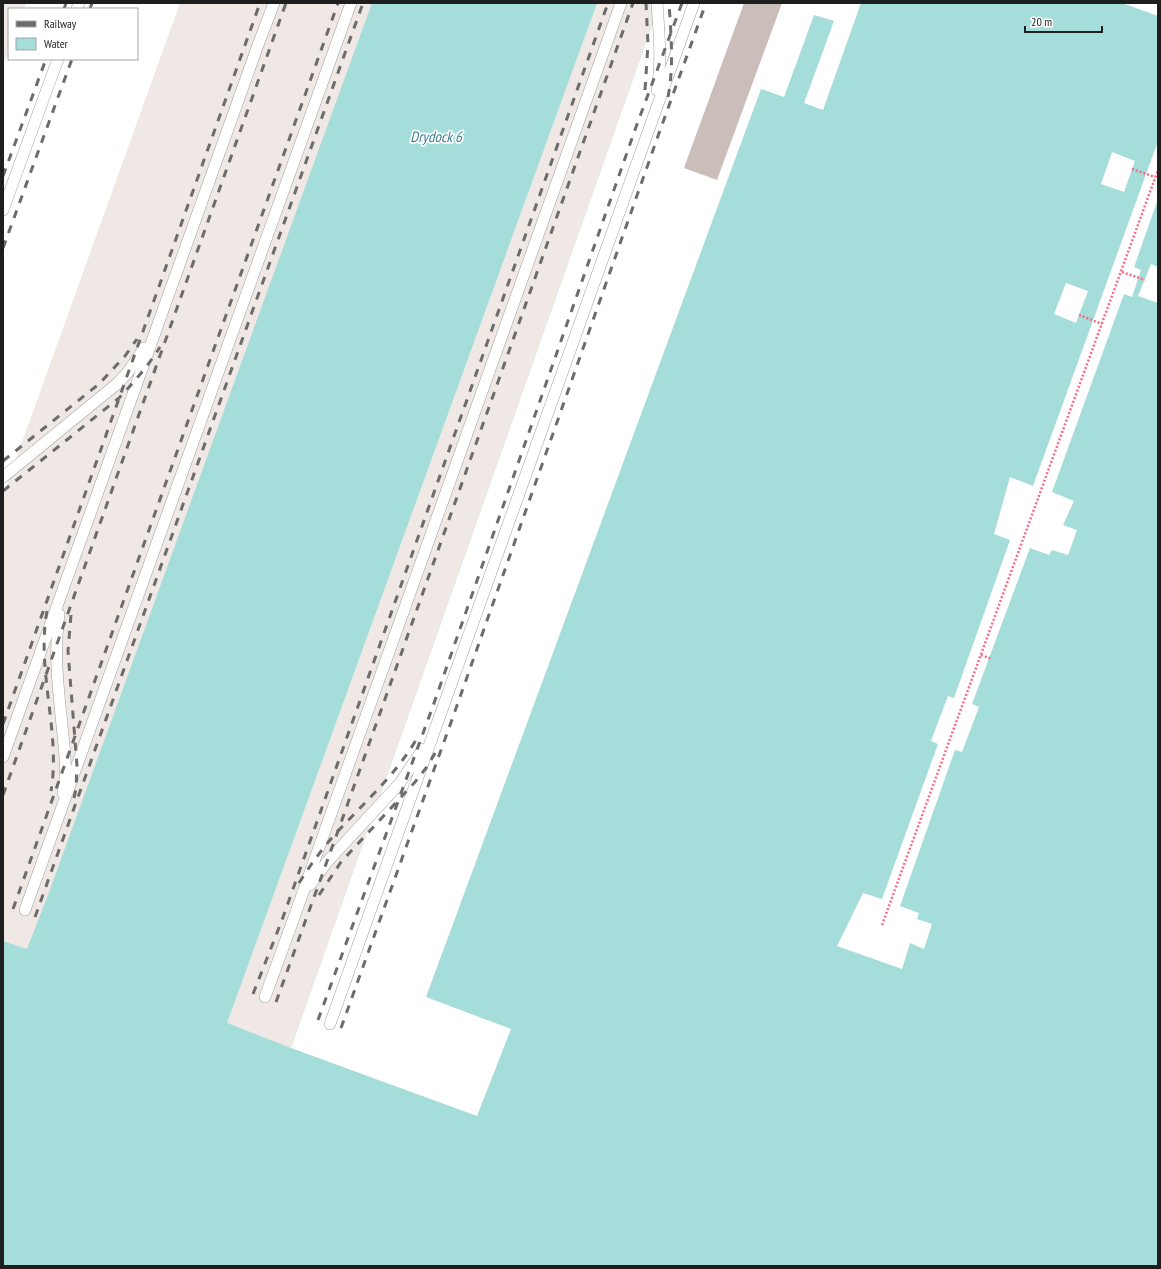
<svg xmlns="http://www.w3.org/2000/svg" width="1161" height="1269" font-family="'PT Sans Narrow',sans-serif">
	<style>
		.water { fill: #a4ddd9 }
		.pier { fill: #fff }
		.building { fill: #cbbdba }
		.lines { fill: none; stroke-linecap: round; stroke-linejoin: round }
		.service-casing { stroke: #9f9f9f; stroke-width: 12 }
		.path { stroke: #fa6a85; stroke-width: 2.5; stroke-dasharray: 2 2; stroke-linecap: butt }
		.service { stroke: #fff; stroke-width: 11 }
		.rail { stroke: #6c6c6c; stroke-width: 3; stroke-dasharray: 8 8; stroke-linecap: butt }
		.labels { text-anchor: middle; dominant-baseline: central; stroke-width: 3.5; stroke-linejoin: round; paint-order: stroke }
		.water-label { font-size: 15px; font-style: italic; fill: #3f7e8f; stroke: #fff }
	</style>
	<rect width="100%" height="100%" fill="#efe8e4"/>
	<path class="water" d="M372,3H597L227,1023L291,1048L660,3H1158V1266H3V941L27,949L48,895Z"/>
	<g class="pier">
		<path d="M26,3H180L3,495V66L9,50V59H137V9H24Z"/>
		<path d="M660,3H861L823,110L804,103L834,21L814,15L784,97L761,89L426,997L511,1029L477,1116L291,1048Z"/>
		<path d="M1123,3H1158V16L1122,3Z"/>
		<path d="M1158,141V199L1134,267L1141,270L1132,297L1124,294L1052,492L1074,501L1063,525L1077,530L1068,555L1052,550L1049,555L1030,548L972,704L979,707L962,752L955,750L900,906L919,913L917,919L932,924L924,949L910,943L902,969L837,946L863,893L882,899L938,744L931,741L948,696L954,698L1010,540L994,534L1010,477L1033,486Z"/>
		<path d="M1112,152L1135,161L1124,192L1101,184Z"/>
		<path d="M1151,264L1158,267V303L1138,296Z"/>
		<path d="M1066,283L1088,291L1076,323L1054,314Z"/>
	</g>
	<path class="building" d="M744,3H782L717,180L684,168Z"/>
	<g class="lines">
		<defs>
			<g id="service">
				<path d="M77,9L79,3"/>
				<path d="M657,90C662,62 659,32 657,3"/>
				<path d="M3,210L58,59"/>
				<path d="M3,477L118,383L128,372L144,348"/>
				<path d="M59,614C54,652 58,688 62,725C64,747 68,771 63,793"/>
				<path d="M3,757L258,45L274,3"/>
				<path d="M310,885L327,862L400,783L423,749"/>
				<path d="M25,910L351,3"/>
				<path d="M265,997L292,923L621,3"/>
				<path d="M330,1024L694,3"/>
			</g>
		</defs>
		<use href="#service" class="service-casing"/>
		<g class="path">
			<path d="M1132,169L1155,177"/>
			<path d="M1122,272L1145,280"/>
			<path d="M1079,315L1102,324"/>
			<path d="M981,655L992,659"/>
			<path d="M882,925L1158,170"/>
		</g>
		<use href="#service" class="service"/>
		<g class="rail">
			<path d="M64,9L66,3"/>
			<path d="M90,9L92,3"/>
			<path d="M645,90L648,44L646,3"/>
			<path d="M668,97C674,67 671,34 669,3"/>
			<path d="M3,176L46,59"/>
			<path d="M3,248L72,59"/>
			<path d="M3,461L99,384L125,356L137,339"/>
			<path d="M3,491L119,398C134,382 148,366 160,347"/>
			<path d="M47,611C36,670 61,733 51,791"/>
			<path d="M71,615L68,651L77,766L76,789L74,798"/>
			<path d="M3,724L260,3"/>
			<path d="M3,795L286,3"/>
			<path d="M299,883C311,864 324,846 339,830C366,801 396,774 416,740"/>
			<path d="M319,895L341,862L415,782L426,768L437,750"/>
			<path d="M13,909L338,3"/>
			<path d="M35,917L363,3"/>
			<path d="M253,994L282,920L608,3"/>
			<path d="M276,1002L338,831L633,3"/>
			<path d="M318,1020L433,706L636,127L682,3"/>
			<path d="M341,1028L454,714L658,136L706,3"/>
		</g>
	</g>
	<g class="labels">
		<g class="water-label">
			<text x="436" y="136">Drydock 6</text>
		</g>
	</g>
	<rect width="1161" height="1269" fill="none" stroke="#1e1e1e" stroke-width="8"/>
	<rect x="8" y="8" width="130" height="52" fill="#ffffff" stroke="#a5a5a5"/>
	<rect x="16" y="21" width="20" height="6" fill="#6c6c6c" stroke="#a5a5a5"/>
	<text x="44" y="28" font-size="12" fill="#1e1e1e">Railway</text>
	<rect x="16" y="38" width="20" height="12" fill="#a4ddd9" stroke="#a5a5a5"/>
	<text x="44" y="48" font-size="12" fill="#1e1e1e">Water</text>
	<path d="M1025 26v6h77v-6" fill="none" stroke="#1e1e1e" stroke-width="2"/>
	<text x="1031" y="26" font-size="12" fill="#1e1e1e" stroke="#ffffff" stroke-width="3" paint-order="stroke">20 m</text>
</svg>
